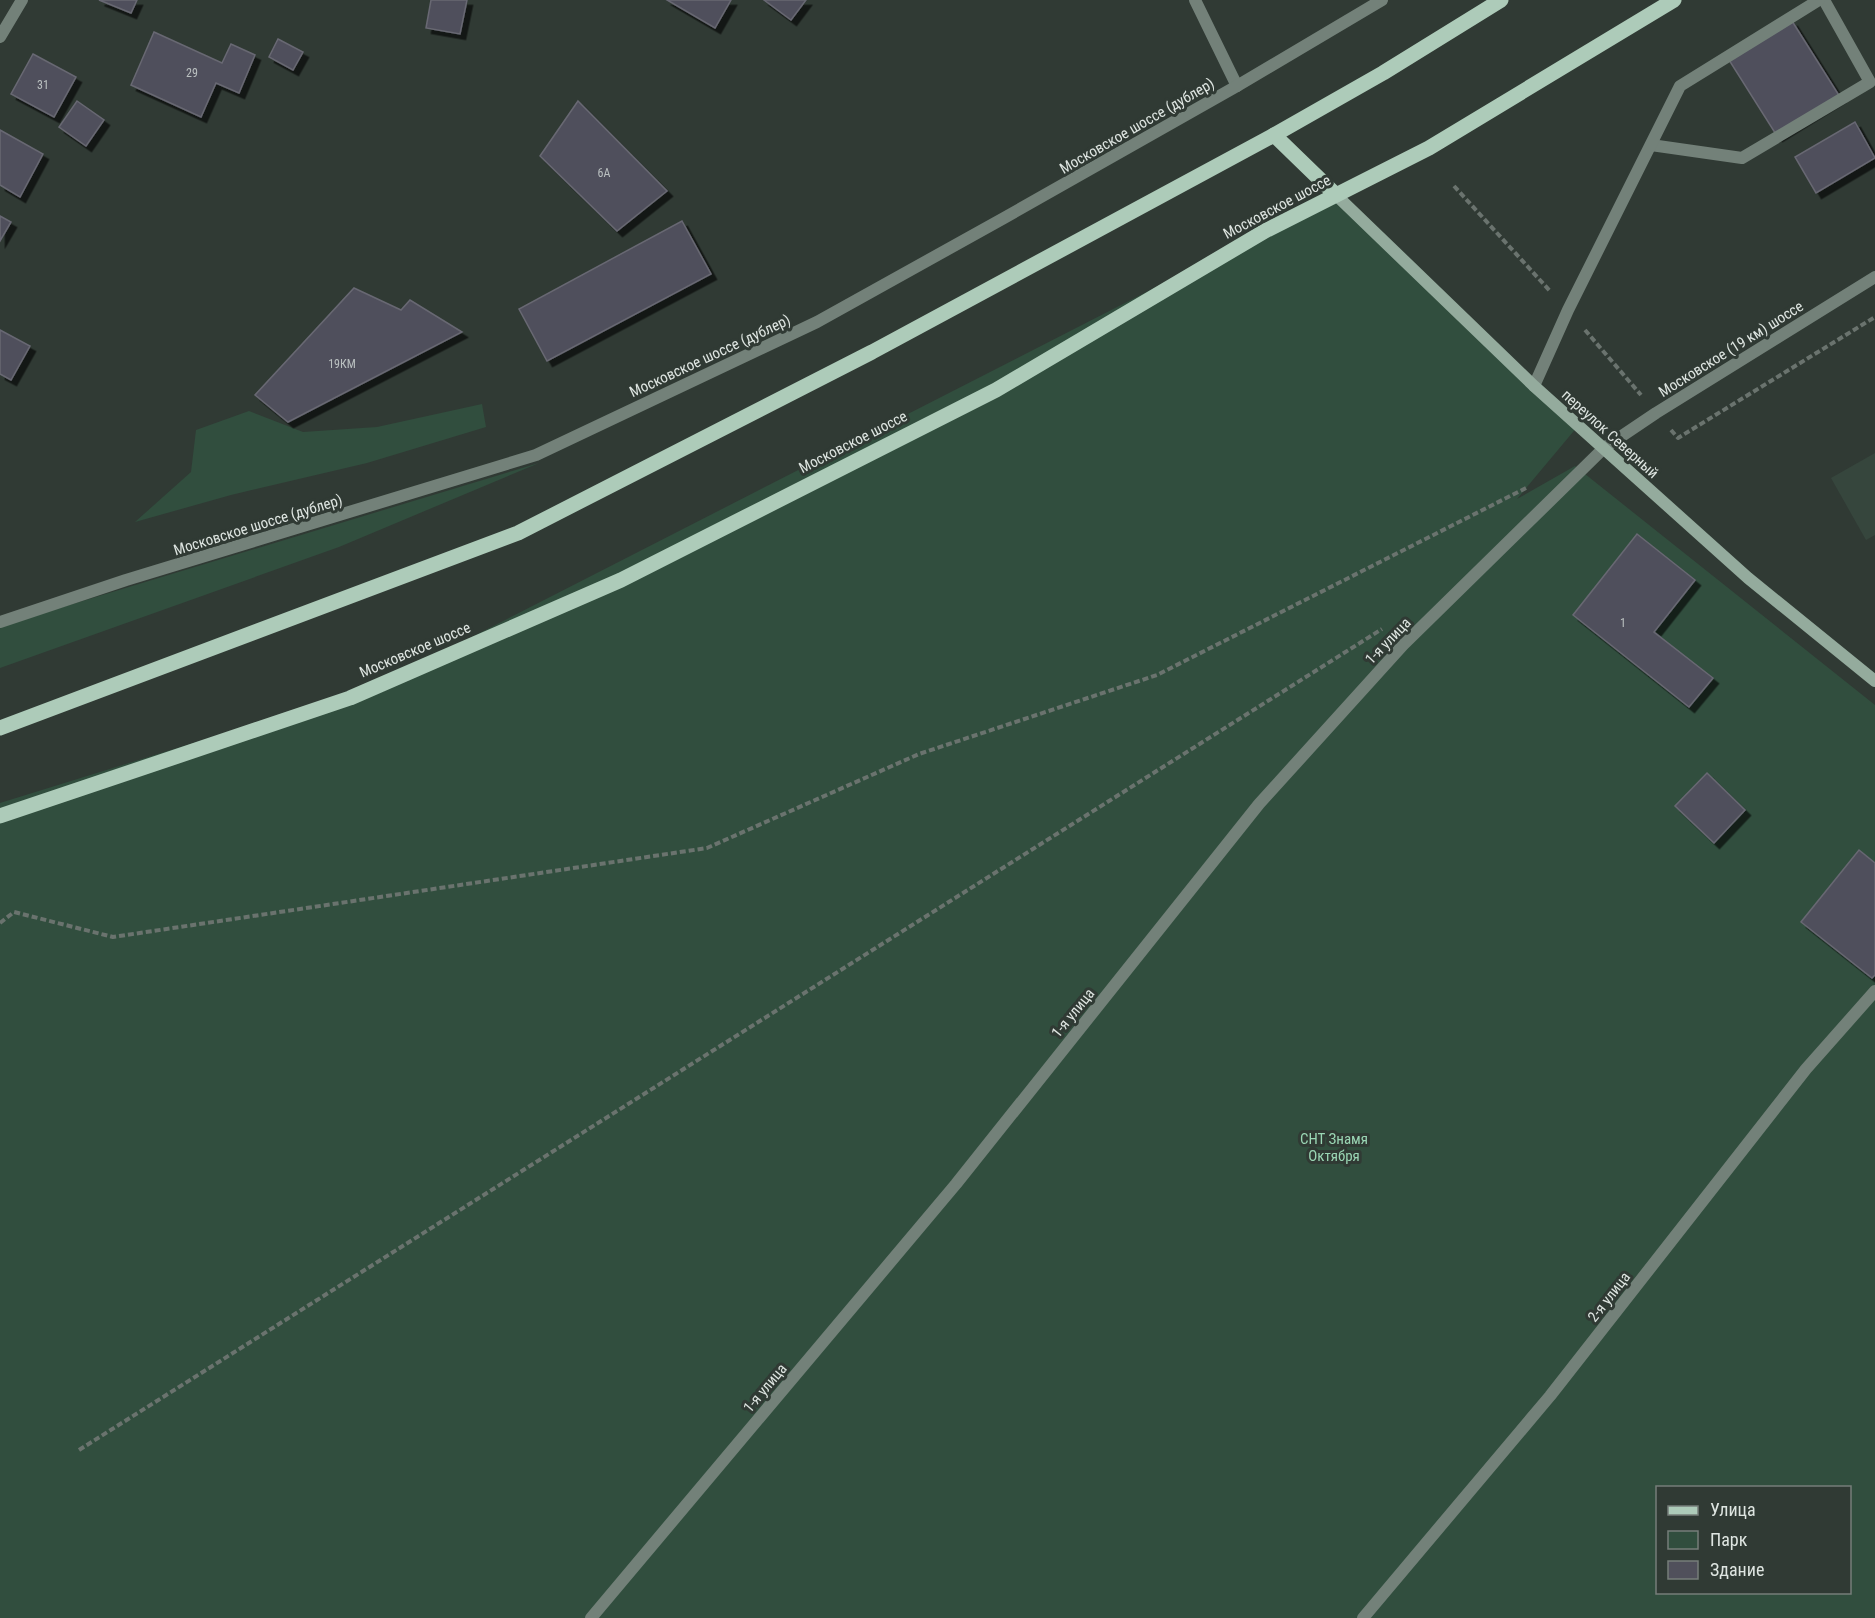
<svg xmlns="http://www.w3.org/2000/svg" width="1875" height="1618" font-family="'Roboto Condensed',sans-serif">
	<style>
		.built { fill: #36463d }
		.green { fill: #314e3e; fill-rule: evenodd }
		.building { fill: #50505b; stroke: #686873; stroke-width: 1.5; filter: url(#shadow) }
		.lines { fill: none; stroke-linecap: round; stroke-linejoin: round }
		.path { stroke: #6a736e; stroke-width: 4; stroke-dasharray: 6 3; stroke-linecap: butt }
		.lane { stroke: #738179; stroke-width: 12 }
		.street { stroke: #738179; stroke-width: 12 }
		.secondary { stroke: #94ab9d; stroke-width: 12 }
		.primary { stroke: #adcbb9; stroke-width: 15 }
		.labels { text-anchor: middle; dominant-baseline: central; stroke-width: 6; stroke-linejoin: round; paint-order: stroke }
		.number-label { font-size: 12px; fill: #bac0c0 }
		.street-label { font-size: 15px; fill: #dee5e1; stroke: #303a34 }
		.park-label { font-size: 15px; fill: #9ad6b4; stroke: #303a34 }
	</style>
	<defs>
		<filter id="shadow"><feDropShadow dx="5.5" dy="5.5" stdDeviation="0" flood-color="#0009"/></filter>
	</defs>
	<rect width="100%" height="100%" fill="#303a34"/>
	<path class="built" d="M1875,453V535L1866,540L1831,478Z"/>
	<g class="green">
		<path d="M1336,195L1578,426L1517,499L1575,466L1875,705V1618H0V803L374,687ZM1658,1488H1850V1592H1658Z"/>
		<path d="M482,404L486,427L367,463L231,495L135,522L191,472L196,430L249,411L303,432L377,427Z"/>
		<path d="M539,463L339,547L0,668V626Z"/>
	</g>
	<g class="building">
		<path d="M99,0H137L131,13Z"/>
		<path d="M431,0H467L460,34L426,28Z"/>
		<path d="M667,0H731L715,28Z"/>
		<path d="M764,0H806L791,20Z"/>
		<path d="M1792,21L1840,97L1777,136L1729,60Z"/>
		<path d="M154,32L222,63L231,44L255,55L239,93L216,83L201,117L131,85Z"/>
		<path d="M278,39L303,52L293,70L269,57Z"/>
		<path d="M33,54L76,77L54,117L11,94Z"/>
		<path d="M77,101L104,120L86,146L59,127Z"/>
		<path d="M578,101L667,191L617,231L540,156Z"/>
		<path d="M1855,122L1875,158L1816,193L1795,157Z"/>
		<path d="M0,130L43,154L20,197L0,185Z"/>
		<path d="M0,216L11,222L0,241Z"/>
		<path d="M682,221L711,274L547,361L519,309Z"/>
		<path d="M354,288L401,310L410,300L462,332L288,422L255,395Z"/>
		<path d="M0,330L30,346L11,380L0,374Z"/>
		<path d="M1637,534L1695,580L1654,632L1713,678L1689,707L1573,615Z"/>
		<path d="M1707,773L1745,810L1714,843L1675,806Z"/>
		<path d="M1859,850L1875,863V975L1872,978L1801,922Z"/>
	</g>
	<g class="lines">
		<g class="path">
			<path d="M1454,186L1550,291"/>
			<path d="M1585,330L1641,395"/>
			<path d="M1671,430L1678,438L1875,317"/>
			<path d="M0,923L14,912L113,937L707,848L919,754L1157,675L1526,488"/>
			<path d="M79,1450L1382,629"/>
		</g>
		<g class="lane">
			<path d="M1195,0L1237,86"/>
			<path d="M1651,145L1742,158L1870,82L1824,0"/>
			<path d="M1534,386L1568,310L1680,86L1819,0"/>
		</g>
		<g class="street">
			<path d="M0,37L22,0"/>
			<path d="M0,622L126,580L536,455L817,322L1004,218L1237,86L1382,0"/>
			<path d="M591,1618L956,1184L1259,804L1403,645L1604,448L1656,413L1875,277"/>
			<path d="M1363,1618L1550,1396L1806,1069L1875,991"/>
		</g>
		<path class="secondary" d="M1336,195L1534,386L1748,578L1875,681"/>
		<g class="primary">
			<path d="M1274,135L1336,195"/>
			<path d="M0,728L518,533L872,352L1274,135L1383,73L1501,0"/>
			<path d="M0,816L350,698L621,580L996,390L1265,231L1429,148L1674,0"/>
		</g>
	</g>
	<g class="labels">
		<g class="number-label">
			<text x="192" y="73">29</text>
			<text x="43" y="85">31</text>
			<text x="604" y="173">6А</text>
			<text x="342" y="364">19КМ</text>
			<text x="1623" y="623">1</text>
		</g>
		<g class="street-label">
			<text transform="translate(1137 126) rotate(-30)">Московское шоссе (дублер)</text>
			<text transform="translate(1277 207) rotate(-28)">Московское шоссе</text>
			<text transform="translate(1731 349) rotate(-32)">Московское (19 км) шоссе</text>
			<text transform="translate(710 356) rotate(-25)">Московское шоссе (дублер)</text>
			<text transform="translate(1610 434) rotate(42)">переулок Северный</text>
			<text transform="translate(853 442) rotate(-27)">Московское шоссе</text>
			<text transform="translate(258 525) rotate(-17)">Московское шоссе (дублер)</text>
			<text transform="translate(1388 641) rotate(-46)">1-я улица</text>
			<text transform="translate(415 650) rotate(-23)">Московское шоссе</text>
			<text transform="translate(1073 1013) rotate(-51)">1-я улица</text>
			<text transform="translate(1609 1297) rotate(-52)">2-я улица</text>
			<text transform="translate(765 1388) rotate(-50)">1-я улица</text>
		</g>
		<g class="park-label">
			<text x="1334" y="1139">СНТ Знамя<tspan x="1334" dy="17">Октября</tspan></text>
		</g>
	</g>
	<rect x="1656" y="1486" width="195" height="108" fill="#303a34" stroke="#767e79" stroke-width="1.5"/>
	<rect x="1668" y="1506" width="30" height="9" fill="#adcbb9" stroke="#767e79" stroke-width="1.5"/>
	<text x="1710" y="1516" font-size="18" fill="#dee5e1">Улица</text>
	<rect x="1668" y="1531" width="30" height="18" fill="#314e3e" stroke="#767e79" stroke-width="1.5"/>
	<text x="1710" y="1546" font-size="18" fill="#dee5e1">Парк</text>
	<rect x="1668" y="1561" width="30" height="18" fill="#50505b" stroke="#767e79" stroke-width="1.5"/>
	<text x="1710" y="1576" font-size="18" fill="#dee5e1">Здание</text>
</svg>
